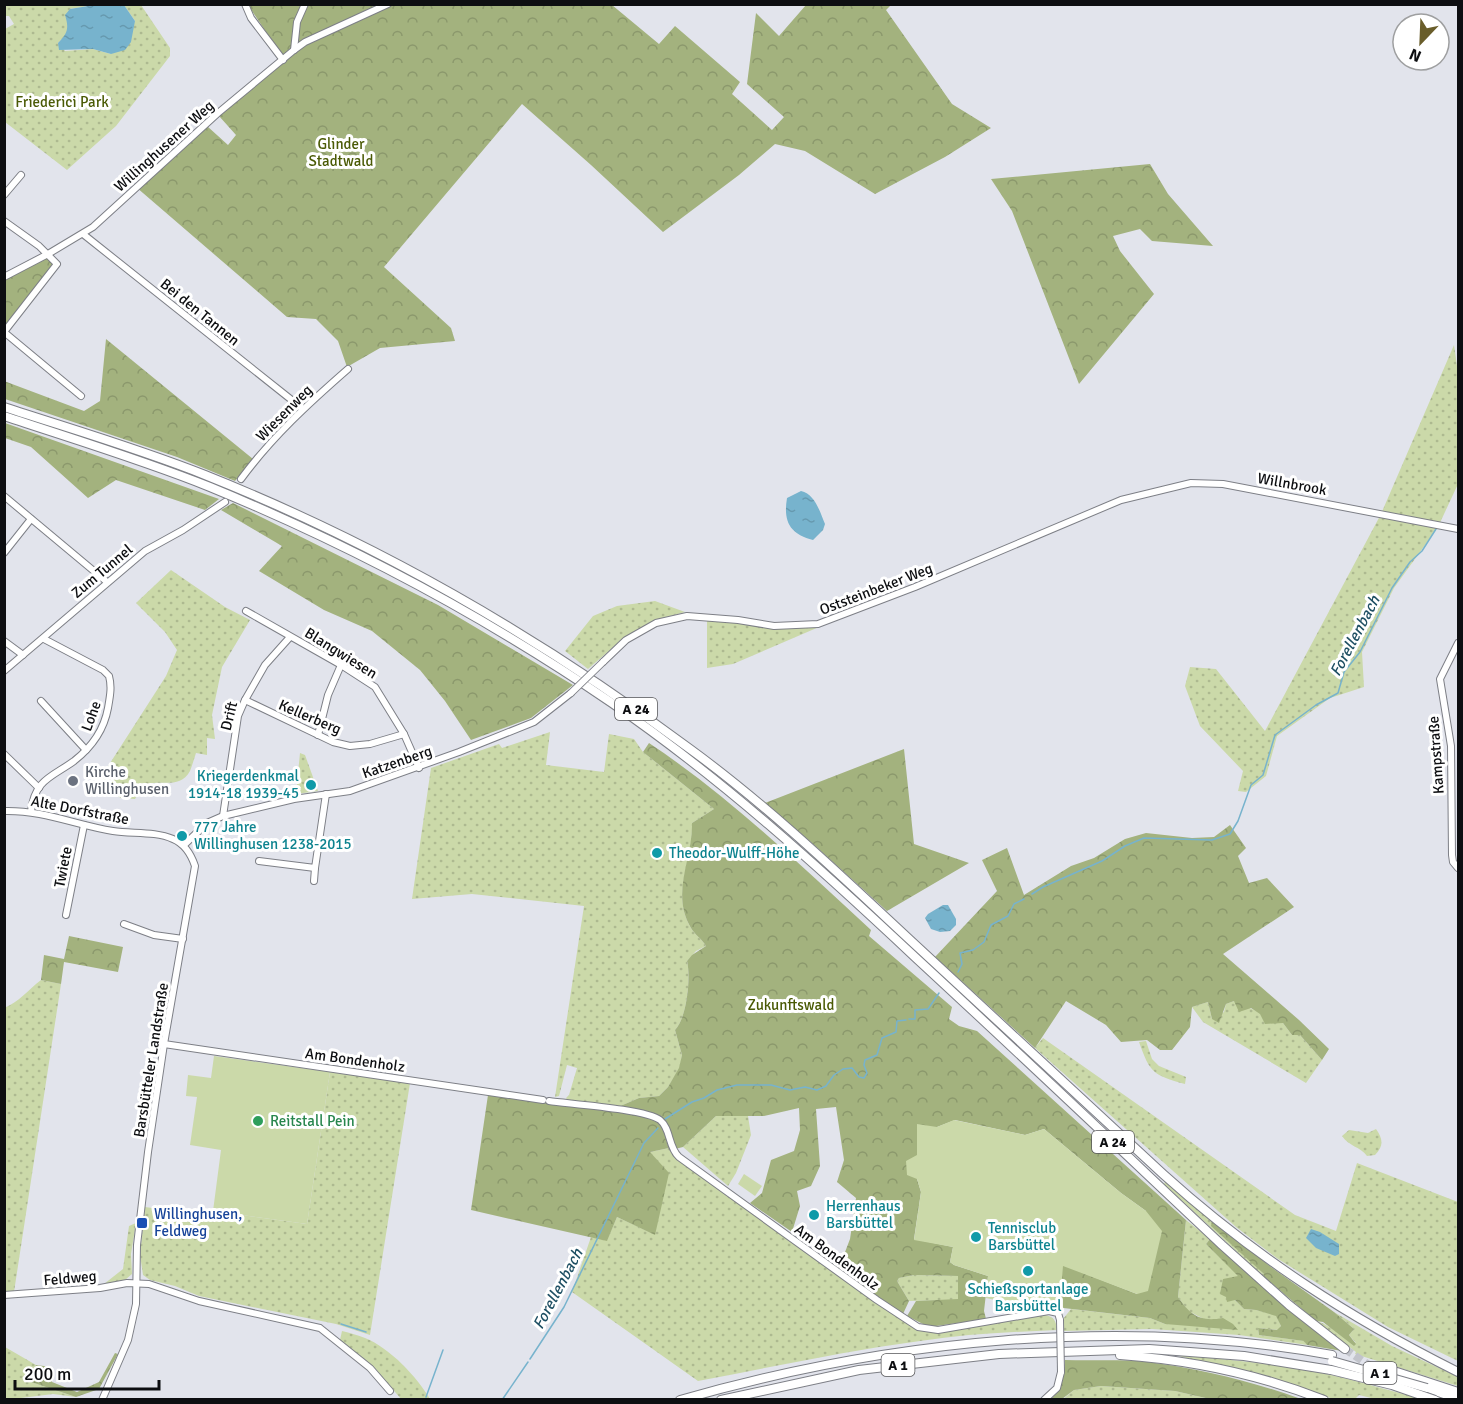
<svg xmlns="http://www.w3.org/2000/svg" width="1463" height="1404" font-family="Signika,sans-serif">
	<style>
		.grass { fill: url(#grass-dots) }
		.forest { fill: url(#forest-crowns) }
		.pitch { fill: #cbd9a9 }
		.water { fill: url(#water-ripples) }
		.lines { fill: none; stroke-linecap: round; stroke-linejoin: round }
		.stream { stroke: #77b3cd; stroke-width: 1.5 }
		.highway-tunnel { stroke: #c2c4cb; stroke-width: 8; stroke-dasharray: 8 4; stroke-linecap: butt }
		.minor-casing { stroke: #7d7f86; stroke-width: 8 }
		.highway-casing { stroke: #7d7f86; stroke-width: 10 }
		.minor { stroke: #fff; stroke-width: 6 }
		.highway { stroke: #fff; stroke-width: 8 }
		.minor-bridge-casing { stroke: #7d7f86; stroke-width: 8; stroke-linecap: butt }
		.highway-bridge-casing { stroke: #7d7f86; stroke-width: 10; stroke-linecap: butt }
		.minor-bridge { stroke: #fff; stroke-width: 6 }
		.highway-bridge { stroke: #fff; stroke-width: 8 }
		.worship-dot { fill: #6b7280; stroke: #fff; stroke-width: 2 }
		.culture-dot { fill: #0f9aa8; stroke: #fff; stroke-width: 2 }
		.leisure-dot { fill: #2e9e5b; stroke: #fff; stroke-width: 2 }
		.transit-dot { fill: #1a4fb4; stroke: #fff; stroke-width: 2 }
		.labels { text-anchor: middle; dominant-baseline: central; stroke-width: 6; stroke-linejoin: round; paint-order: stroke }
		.shield { fill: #fff; stroke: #565658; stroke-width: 1.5 }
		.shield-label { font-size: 14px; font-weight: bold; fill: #0d0e11 }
		.park-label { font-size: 15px; fill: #4a5a05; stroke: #fff }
		.street-label { font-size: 15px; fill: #0d0e11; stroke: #fff }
		.worship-label { font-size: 15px; fill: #5b616d; stroke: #fff; text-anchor: start }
		.culture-label { font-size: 15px; fill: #0d838f; stroke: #fff; text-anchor: start }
		.leisure-label { font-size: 15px; fill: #27864d; stroke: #fff; text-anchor: start }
		.transit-label { font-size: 15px; fill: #164399; stroke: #fff; text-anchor: start }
		.water-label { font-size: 16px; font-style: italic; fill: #1e4f63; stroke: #fff }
	</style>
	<defs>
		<pattern id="grass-dots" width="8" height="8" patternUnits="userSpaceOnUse" patternTransform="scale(1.5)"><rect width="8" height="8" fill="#cbd9a9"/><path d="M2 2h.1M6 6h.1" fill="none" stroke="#adb990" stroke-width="1.8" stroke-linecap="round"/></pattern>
		<pattern id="forest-crowns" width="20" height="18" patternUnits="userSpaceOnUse" patternTransform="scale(1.5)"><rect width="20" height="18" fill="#a3b27e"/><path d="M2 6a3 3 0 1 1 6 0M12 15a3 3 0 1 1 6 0" fill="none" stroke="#8b986c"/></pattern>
		<pattern id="water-ripples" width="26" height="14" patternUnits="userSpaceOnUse" patternTransform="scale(1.5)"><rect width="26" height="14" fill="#77b3cd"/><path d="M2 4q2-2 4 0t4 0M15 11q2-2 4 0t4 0" fill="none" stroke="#6699af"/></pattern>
	</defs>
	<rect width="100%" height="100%" fill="#e2e4ec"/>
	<g class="grass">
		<path d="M5,5H94L70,9L67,34L58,43L65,51L93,49L111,54L135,21L124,5H141L170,48V56L116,126L67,170L5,122V29L14,24L9,16H5Z"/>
		<path d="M1454,345L1458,373V484L1438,527L1394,588L1362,652L1364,687L1330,698L1277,736L1266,776L1246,792L1238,791L1243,771L1200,726L1185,686L1190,667L1216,669L1265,731L1381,514Z"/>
		<path d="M171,570L225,607L250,620L222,667L212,715L215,739L207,738V755L196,753C194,759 192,766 190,771C179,792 155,776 143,787C140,790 137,796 135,799L121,798L99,786L105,771L166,676L177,650L165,632L136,603Z"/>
		<path d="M655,601L685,612L655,620L625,637L588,669L565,651L593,616L617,606Z"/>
		<path d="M707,618L738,622L771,629L819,627L733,664L707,668Z"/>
		<path d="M550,732L546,765L604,772L609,734L634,739L643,752L714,809L692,823C694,859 670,893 691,928C695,935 702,939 706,946L696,951L687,961C691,977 687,1018 675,1030L682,1055L680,1068L668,1087L659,1096L639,1098L618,1107L568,1101L566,1098L569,1095L577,1068L567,1065L559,1096L555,1097L584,906L472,894L412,899L431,768L499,744L502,748Z"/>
		<path d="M300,753L305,755L318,791L296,794Z"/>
		<path d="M41,980L61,984L14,1292L4,1293V1008C19,1002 28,990 41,980Z"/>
		<path d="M1234,1001L1283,1023L1292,1035H1300L1322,1060L1306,1083L1203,1022L1192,1007L1208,1002L1212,1019L1224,1012L1226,1004Z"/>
		<path d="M1043,1038L1295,1215L1336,1231L1357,1163L1458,1202V1361L1388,1327L1278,1259L1236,1227L1035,1048Z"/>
		<path d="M1146,1041L1152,1059L1159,1066L1186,1077L1185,1084C1153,1075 1150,1073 1139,1042Z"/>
		<path d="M330,1072L410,1083L370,1335L336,1324L199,1296L175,1286L150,1280L143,1275L140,1255L145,1207L211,1216L213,1211L307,1224Z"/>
		<path d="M725,1115L748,1116L751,1135L736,1173L728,1186L683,1147L716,1116Z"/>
		<path d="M1376,1129C1383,1139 1384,1146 1375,1155L1367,1156C1361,1147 1348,1146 1342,1136L1349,1130L1368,1133Z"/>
		<path d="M669,1148L672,1154L680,1161L917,1328L934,1333L1045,1315C1054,1317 1056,1320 1057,1330C1011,1332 965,1334 920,1341C846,1351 772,1367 698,1381L572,1292L591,1237L607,1240L617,1217L654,1234L650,1152Z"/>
		<path d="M1166,1180L1212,1220L1264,1274V1277L1164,1184Z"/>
		<path d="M1186,1220L1210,1239L1206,1244L1239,1276L1235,1300L1244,1309L1256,1310L1276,1315L1281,1326L1278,1330L1258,1328L1259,1335L1305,1341L1307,1345L1239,1335L1152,1329L1063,1331V1319L1071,1309L1150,1318L1165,1324L1208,1321L1188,1311L1178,1297Z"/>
		<path d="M136,1223L131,1254L132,1274L125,1280L104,1284L123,1269L129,1226Z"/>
		<path d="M914,1275L958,1276V1300L909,1301L897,1281L899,1278Z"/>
		<path d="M1334,1312L1392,1346L1458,1377V1386L1355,1354L1356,1352L1316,1321C1326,1323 1346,1338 1356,1343L1349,1335L1354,1329Z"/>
		<path d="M342,1331C350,1333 358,1335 365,1338C390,1348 417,1377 430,1399H401L373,1366L340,1340Z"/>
		<path d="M5,1347L36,1365L28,1381L76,1397L53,1394L5,1400Z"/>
		<path d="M1175,1355C1227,1359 1280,1364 1331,1375C1362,1382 1391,1391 1421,1399H1375L1359,1395L1355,1399H1333L1306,1389Z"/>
		<path d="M1101,1386L1175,1391L1210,1399L1062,1400L1074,1390Z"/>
	</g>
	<g class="forest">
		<path d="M248,5H612L659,44L675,26L740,82L732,94L772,130L784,117L747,84L756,13L779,36L806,5H891L886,10L952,104L991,128L945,157L875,194L805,151L775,144L739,175L663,232L591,165L522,104L384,267L451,328L455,341L380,348L347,367L338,341L316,319L287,317L136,187L207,126L228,145L236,135L219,116L285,60Z"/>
		<path d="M1150,164L1168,194L1213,246L1152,241L1140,229L1113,236L1120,251L1154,294L1079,384L1012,211L991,179Z"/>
		<path d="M49,256L57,264L5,332V279Z"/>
		<path d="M106,339L253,459L235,481L177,457L5,399L4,381L84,411L100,401Z"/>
		<path d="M5,423L219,499L205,510L116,480L88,498L31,447L5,438Z"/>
		<path d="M233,503L438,605L573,685L531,718L471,740L445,701L420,670L372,631L324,610L259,571L282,546L221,510Z"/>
		<path d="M649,743C730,797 799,864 871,930L869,936L952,1007L949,1019L959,1026L977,1031L1186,1220L1178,1297C1191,1316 1200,1322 1223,1318L1233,1324L1238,1330L1165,1324L1150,1318L1046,1306L1037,1309L1034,1302L1063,1265L1137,1294L1146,1211L1121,1193L1044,1129L1025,1135L955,1120L937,1127L917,1155V1179L921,1192L914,1239L953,1247L950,1262L954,1265L988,1276L984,1311L986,1319L929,1327L907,1316L916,1301L958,1299V1276L914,1275L899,1278L897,1281L909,1301L903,1314L832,1266L842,1260L850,1239L856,1198L837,1182L844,1160L836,1107L816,1109L820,1166L811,1186L797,1191L800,1206L792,1232L750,1203L762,1193L771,1160L794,1151L800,1130L799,1108L764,1116H716L683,1147L675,1149L665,1121L618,1107L639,1098L659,1096L668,1087L679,1068L682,1055L675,1030C687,1018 691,977 687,961L692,955L706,946C702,939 695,935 691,928C670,893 693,859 692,823L714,809L643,752Z"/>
		<path d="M904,749L914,844L969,863L887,911L813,844L765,803Z"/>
		<path d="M1230,825L1246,848L1238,856L1249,883L1267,878L1294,907L1223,954L1299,1020L1329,1049L1322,1060L1300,1035H1292L1283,1023L1265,1024L1260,1014L1251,1008L1239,1012L1234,1001L1226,1004L1219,1023L1212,1019L1208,1002L1192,1007L1190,1027L1172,1050H1160L1147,1040L1121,1042L1106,1025L1066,1001L1035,1048L935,957L997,891L982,860L1007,848L1024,895L1071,866L1094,858L1125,839L1146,833L1192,838L1214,837Z"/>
		<path d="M69,936L123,947L118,972L64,962L61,984L41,980L44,955L64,959Z"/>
		<path d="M488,1095C513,1098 646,1112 658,1122C664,1128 666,1140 669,1148L650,1152L669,1173L655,1235L617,1217L607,1241L471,1210Z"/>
		<path d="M1212,1220L1271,1267L1334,1312L1354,1329L1349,1335L1356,1344L1354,1346L1323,1322L1316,1321L1264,1277V1274L1211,1226Z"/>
		<path d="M1210,1239L1288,1310L1342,1351L1307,1345L1304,1341L1259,1335L1258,1328L1277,1330L1281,1326L1276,1316L1256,1310L1244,1309L1235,1300L1227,1302L1226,1297L1220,1294L1223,1279L1238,1276L1206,1244Z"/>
		<path d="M115,1353L118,1354L99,1389L76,1397L28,1381L36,1365L52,1367V1382L77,1392L99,1382Z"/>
		<path d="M1065,1360C1092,1361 1121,1359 1148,1362C1201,1369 1251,1381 1301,1399H1210L1175,1391L1101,1386L1074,1390L1062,1399H1051C1063,1389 1064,1376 1065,1360Z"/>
	</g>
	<g class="pitch">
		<path d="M214,1056L330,1072L307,1224L213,1211L221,1150L190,1145L197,1097L186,1096L188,1075L211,1078Z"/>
		<path d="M954,1120L1025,1135L1044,1129L1121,1193L1146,1211L1162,1231L1148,1291L1137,1294L1063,1266L1060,1303L1035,1302L1037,1309L986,1298L988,1276L954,1265L950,1262L953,1247L914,1240L921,1192L917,1179L907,1175L906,1161L917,1155V1124L937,1127Z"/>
		<path d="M744,1174L762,1186L755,1196L738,1184Z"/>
	</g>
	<g class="water">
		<path d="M94,5H124L135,21L131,42L125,50L111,54L93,49L59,50L58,43C68,33 69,28 65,15L70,9Z"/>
		<path d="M801,491C815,494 820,512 825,524L823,530L813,540C790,534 783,522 787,498Z"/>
		<path d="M943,905H948L956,919V925L950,931L940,932L931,929L925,918L928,914Z"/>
		<path d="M1311,1229L1320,1232L1339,1244V1254L1335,1256L1316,1248L1306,1238Z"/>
	</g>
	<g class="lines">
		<g class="stream">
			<path d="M1032,894L1043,887L1102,861L1125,846L1144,838L1212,840L1230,834L1238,821L1251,785L1263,775L1275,735L1316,705L1338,693L1344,672L1360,652L1392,588L1410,562L1422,551L1436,529"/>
			<path d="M958,972L962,964L960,953L973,950L984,942L991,925L1008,916L1014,904L1024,899"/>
			<path d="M909,1019H915V1010L928,1009L939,993"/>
			<path d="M665,1119L692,1102L704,1098L717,1090L737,1085H771L790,1090L805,1087L817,1090L826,1086L834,1075L843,1069L852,1068L859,1077L864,1078L867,1073L864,1065L865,1060L877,1055L882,1038L896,1032L897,1021L906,1020"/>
			<path d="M341,1324L366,1332"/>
			<path d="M530,1359L564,1307L644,1143L658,1128"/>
			<path d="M426,1397L443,1350"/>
			<path d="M502,1400L528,1362"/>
		</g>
		<path class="highway-tunnel" d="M1345,1349L1382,1374"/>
		<defs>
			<g id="minor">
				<path d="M245,4L251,18L283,60"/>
				<path d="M294,50L297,22L305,4"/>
				<path d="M4,195L21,175"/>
				<path d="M4,221L39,246L57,264L4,332"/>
				<path d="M83,234L303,409"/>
				<path d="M4,277L48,254L93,227L218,113L294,50L305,42L388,4"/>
				<path d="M4,332L81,396"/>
				<path d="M241,479C272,437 309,403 348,369"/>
				<path d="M4,496L107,582"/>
				<path d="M4,553L31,519"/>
				<path d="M246,611L341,665L375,687L404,734L419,768"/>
				<path d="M4,641L23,655"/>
				<path d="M1458,643L1440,679L1451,746L1452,855L1453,862L1458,868"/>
				<path d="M603,662L626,640L656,623L687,616L738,620L774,626L818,624L915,587L1121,500L1191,483L1223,484L1458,529"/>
				<path d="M4,671L145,551L183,530L225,502"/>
				<path d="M245,700L333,742L350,746L370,744L404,734"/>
				<path d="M41,701L86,750"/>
				<path d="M318,735L328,695L341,665"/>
				<path d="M4,754L39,788"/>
				<path d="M4,811C44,810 75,825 113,831C132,834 155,831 173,839C185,844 191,854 195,866L164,1044L148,1152L137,1245L136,1304L128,1340L102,1400"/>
				<path d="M31,811C35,779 52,777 74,761C92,747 104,730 108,708C110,696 112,687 109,676L103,670L44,639"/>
				<path d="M223,816L238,716L245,700L265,665L290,637"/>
				<path d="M184,845L207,823L223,816L294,799L350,791L459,752L534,722L571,693"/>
				<path d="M259,861L315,868L326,794"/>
				<path d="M314,881L315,868"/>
				<path d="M66,915L84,825"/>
				<path d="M124,924L154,935L183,939"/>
				<path d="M164,1044L543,1100"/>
				<path d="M549,1101C570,1104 646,1109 660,1120C671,1129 668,1147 679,1157L877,1300L918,1327L938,1330L1049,1311L1058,1313L1060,1320"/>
				<path d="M4,1295L100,1288L127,1283L149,1284L199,1301L320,1328L370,1368L390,1391"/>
				<path d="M1044,1400L1057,1388L1061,1372"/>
			</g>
			<g id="highway">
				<path d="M4,407C71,429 140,449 205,475C378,544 541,638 690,749C768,806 838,873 909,939C994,1017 1078,1096 1163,1174C1255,1257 1348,1317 1458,1372"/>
				<path d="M4,416C73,439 143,460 210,487C351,545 486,617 612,703C721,778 819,867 916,958C1019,1053 1120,1149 1222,1245L1289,1305L1345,1349"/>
				<path d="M1120,1355C1190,1360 1258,1374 1324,1400"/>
				<path d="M1397,1372L1458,1392"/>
				<path d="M1427,1388L1458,1399"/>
				<path d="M680,1400C889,1340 1118,1316 1332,1355"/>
				<path d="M721,1400L859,1370L999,1354L1149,1349L1244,1356L1331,1370"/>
			</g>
		</defs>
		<use href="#minor" class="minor-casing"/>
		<use href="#highway" class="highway-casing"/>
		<use href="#minor" class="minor"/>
		<use href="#highway" class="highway"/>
		<defs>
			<g id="minor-bridge">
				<path d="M571,693L603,662"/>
				<path d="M1060,1320L1061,1372"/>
			</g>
			<g id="highway-bridge">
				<path d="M1332,1361L1427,1388"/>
				<path d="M1331,1370L1392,1385L1435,1400"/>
			</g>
		</defs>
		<use href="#minor-bridge" class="minor-bridge-casing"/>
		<use href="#highway-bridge" class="highway-bridge-casing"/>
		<use href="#minor-bridge" class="minor-bridge"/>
		<use href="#highway-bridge" class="highway-bridge"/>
	</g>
	<circle class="worship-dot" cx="73" cy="781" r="6"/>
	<g class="culture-dot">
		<circle cx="311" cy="785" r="6"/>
		<circle cx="182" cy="836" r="6"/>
		<circle cx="657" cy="853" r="6"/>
		<circle cx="814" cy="1215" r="6"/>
		<circle cx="976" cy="1237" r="6"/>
		<circle cx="1028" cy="1271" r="6"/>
	</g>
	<circle class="leisure-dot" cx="258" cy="1121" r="6"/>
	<rect class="transit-dot" x="136" y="1217" width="12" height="12" rx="3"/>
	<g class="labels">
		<g class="shield">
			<rect x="615" y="698" width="42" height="22" rx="4.5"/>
			<rect x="1092" y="1131" width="42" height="22" rx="4.5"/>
			<rect x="881.5" y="1354" width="33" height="22" rx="4.5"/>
			<rect x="1363.5" y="1362" width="33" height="22" rx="4.5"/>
		</g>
		<g class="shield-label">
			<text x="636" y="709">A 24</text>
			<text x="1113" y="1142">A 24</text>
			<text x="898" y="1365">A 1</text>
			<text x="1380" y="1373">A 1</text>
		</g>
		<g class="park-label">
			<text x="62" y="102">Friederici Park</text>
			<text x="341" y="144">Glinder<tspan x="341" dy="17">Stadtwald</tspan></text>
			<text x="791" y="1005">Zukunftswald</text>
		</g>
		<g class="street-label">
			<text transform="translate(164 146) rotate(-42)">Willinghusener Weg</text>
			<text transform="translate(200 312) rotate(39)">Bei den Tannen</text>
			<text transform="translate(284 413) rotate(-45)">Wiesenweg</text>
			<text transform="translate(1292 484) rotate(10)">Willnbrook</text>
			<text transform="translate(102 571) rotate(-40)">Zum Tunnel</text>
			<text transform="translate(876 589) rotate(-21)">Oststeinbeker Weg</text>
			<text transform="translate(341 653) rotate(32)">Blangwiesen</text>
			<text transform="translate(91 716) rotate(-70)">Lohe</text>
			<text transform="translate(229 716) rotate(-76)">Drift</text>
			<text transform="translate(310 717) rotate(23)">Kellerberg</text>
			<text transform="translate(1436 755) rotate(-94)">Kampstraße</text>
			<text transform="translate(397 762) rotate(-19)">Katzenberg</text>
			<text transform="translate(80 810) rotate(11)">Alte Dorfstraße</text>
			<text transform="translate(63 867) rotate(-79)">Twiete</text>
			<text transform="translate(151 1060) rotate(-81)">Barsbütteler Landstraße</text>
			<text transform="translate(355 1060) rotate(8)">Am Bondenholz</text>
			<text transform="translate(837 1257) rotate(36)">Am Bondenholz</text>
			<text transform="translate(70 1278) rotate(-5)">Feldweg</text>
		</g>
		<g class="worship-label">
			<text x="85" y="772">Kirche<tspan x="85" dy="17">Willinghusen</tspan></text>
		</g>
		<g class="culture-label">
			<text x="299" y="776" text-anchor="end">Kriegerdenkmal<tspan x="299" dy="17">1914-18 1939-45</tspan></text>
			<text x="194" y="827">777 Jahre<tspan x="194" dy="17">Willinghusen 1238-2015</tspan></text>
			<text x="669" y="853">Theodor-Wulff-Höhe</text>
			<text x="826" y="1206">Herrenhaus<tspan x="826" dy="17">Barsbüttel</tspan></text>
			<text x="988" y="1228">Tennisclub<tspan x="988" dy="17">Barsbüttel</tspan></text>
			<text x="1028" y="1289" text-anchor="middle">Schießsportanlage<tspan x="1028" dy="17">Barsbüttel</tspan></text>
		</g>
		<g class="leisure-label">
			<text x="270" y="1121">Reitstall Pein</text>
		</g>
		<g class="transit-label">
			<text x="154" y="1214">Willinghusen,<tspan x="154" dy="17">Feldweg</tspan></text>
		</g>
		<g class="water-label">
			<text transform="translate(1355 636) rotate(-62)">Forellenbach</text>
			<text transform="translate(558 1289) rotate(-62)">Forellenbach</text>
		</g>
	</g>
	<rect width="1463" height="1404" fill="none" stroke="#0d0e11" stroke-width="12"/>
	<g transform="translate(1421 42) rotate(203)"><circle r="28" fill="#ffffff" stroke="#9e9fa0" stroke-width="1.5"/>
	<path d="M0-4.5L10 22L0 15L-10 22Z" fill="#695d2a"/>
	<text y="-9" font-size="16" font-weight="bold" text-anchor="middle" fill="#0d0e11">N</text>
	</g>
	<path d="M15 1380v9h144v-9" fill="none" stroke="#0d0e11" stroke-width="3"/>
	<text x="24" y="1380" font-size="18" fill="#0d0e11" stroke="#ffffff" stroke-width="4.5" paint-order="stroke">200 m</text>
</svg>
